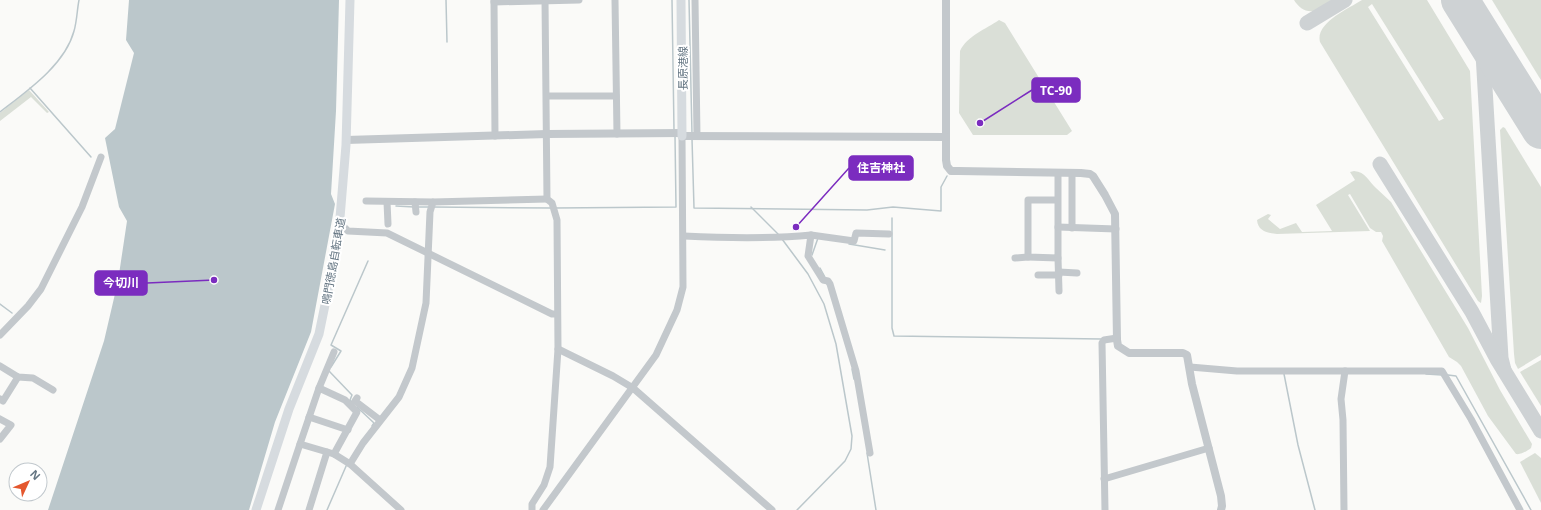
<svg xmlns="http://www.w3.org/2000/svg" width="1541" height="510" font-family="'Open Sans','Noto Sans JP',sans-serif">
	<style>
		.green { fill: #dadfd7; fill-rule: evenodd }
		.water { fill: #bbc7cb }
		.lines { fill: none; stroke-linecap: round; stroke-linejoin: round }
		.stream { stroke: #bbc7cb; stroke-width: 1.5 }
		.taxiway { stroke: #ced2d4; stroke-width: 15 }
		.runway { stroke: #ced2d4; stroke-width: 38 }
		.minor { stroke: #c3c8cc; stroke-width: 7 }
		.tertiary { stroke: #c3c8cc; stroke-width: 8 }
		.secondary { stroke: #d6dbdf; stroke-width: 9 }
		.labels { text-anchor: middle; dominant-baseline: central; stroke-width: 4; stroke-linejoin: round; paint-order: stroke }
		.street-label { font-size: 11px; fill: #657683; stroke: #fff }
		.leader { fill: none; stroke: #7b2cbf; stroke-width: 1.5 }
		.callout-dot { fill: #7b2cbf; stroke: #fff; stroke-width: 1.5 }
		.callout { fill: #7b2cbf; stroke: #7b2cbf; stroke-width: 1.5 }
		.callout-label { font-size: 12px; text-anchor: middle; font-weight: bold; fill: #fff }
	</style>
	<rect width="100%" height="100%" fill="#fafaf8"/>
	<g class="green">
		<path d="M1294,0H1331C1327,2 1324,7 1321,8C1310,15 1300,10 1294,0Z"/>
		<path d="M1362,0H1427L1470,71L1482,296L1481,303L1478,301L1320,42C1315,23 1348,9 1362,0ZM1372,4L1444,119H1443L1439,121L1368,7Z"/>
		<path d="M1492,0H1541V80L1539,77Z"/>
		<path d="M999,20L1005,23L1072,131L1067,135H973L959,113L960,51C967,36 986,29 999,20Z"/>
		<path d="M29,90L49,112L47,113L31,97L0,121V113Z"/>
		<path d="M1503,127L1505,128L1541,187V355L1518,369L1515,363L1514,354L1500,130Z"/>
		<path d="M1354,171C1366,172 1368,181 1376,188C1381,193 1386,197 1391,202L1468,328L1500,390L1532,444L1531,448C1527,451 1521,455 1516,454L1488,416L1461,366L1457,362L1449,357L1382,241L1383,236L1381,232H1376L1370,228L1350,194L1348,195L1370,231L1277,234C1267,233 1258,231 1257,220L1268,214L1271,215L1268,219L1280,229L1296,223L1302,232L1332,231L1316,205L1355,180L1350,172Z"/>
		<path d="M1541,360V406L1520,372Z"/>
		<path d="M1535,453L1541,458V503L1520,462Z"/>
	</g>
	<path class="water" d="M129,0H339L336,111L331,194L335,204L311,332L275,422L249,510H48L104,341L118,281L127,221L119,207L105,138L115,129L134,53L126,40Z"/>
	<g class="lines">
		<g class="stream">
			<path d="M446,0L447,42"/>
			<path d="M672,0L674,130"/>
			<path d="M689,0L692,134"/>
			<path d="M30,88L91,157"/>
			<path d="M0,112C27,91 65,65 74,31C77,21 77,10 79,0"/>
			<path d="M692,139L694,208L867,210L893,207L941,211V187L947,176"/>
			<path d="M396,206L414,207"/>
			<path d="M417,207H430"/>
			<path d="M433,207L552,208"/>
			<path d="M751,207L778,234"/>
			<path d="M555,208L676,207L675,136"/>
			<path d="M892,218V328L894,336L1101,339"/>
			<path d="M782,239L808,274L824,304L836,344L852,436L851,449L845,461L797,510"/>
			<path d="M849,244L885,250"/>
			<path d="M812,255L818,238"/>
			<path d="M820,268L826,279"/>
			<path d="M0,304L12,313"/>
			<path d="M331,367L341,351L331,345L368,261"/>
			<path d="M852,369L854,379"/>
			<path d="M329,371L352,395L350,400L352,402"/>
			<path d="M1284,374L1298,445L1315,510"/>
			<path d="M1426,374L1442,375"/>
			<path d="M1448,375L1456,376L1531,510"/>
			<path d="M357,407L374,423L372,426"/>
			<path d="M867,453L876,510"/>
			<path d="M327,510L347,464"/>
		</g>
		<g class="taxiway">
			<path d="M1307,23L1345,0"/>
			<path d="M1482,37L1501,358L1504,370"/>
			<path d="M1524,103L1535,110L1541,113"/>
			<path d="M1380,164L1472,312L1497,359L1541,431"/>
		</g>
		<path class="runway" d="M1460,0L1541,130"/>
		<g class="minor">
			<path d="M494,0L495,136"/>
			<path d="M615,0L617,134"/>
			<path d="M695,0L697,136"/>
			<path d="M494,2L579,0"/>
			<path d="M547,96H616"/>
			<path d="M1058,173V258L1028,257V200H1058"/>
			<path d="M1072,173V228"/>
			<path d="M366,201L433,202L547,199"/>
			<path d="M387,202L388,224"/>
			<path d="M415,202L416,212"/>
			<path d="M340,223L348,231L387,233L552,314H557"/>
			<path d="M1058,227L1116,229"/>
			<path d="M811,235L854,241L856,233L889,234"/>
			<path d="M684,236C726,238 769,239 811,235L808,256L823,280L828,281L830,284L856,371L870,453"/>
			<path d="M1015,258L1028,257"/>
			<path d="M1058,258L1059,291"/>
			<path d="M1059,272L1077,273"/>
			<path d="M1038,275H1059"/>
			<path d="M0,335L28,306L41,289L82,207L101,157"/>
			<path d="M558,349L613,376L633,388L772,510"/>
			<path d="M0,366L18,377L33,378L53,390"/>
			<path d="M1190,367L1237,371H1442L1471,419L1520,510"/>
			<path d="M319,388L345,400L357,412L334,454"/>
			<path d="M357,398L355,401L380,420"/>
			<path d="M0,399L3,401L18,377"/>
			<path d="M309,417L348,430"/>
			<path d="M0,419L11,425L0,439"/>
			<path d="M300,444L319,388L334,352"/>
			<path d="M350,464L363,443L399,397L412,368L426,303L430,212L433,202"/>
			<path d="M1104,479L1209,448"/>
			<path d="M278,510L300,444L334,454L350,464L401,510"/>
			<path d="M309,510L327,452"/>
			<path d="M532,510V504L544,485L550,467L558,349L557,220L552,203L547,199L545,0"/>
			<path d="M543,510L656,355L677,310L683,287L682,136"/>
			<path d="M1105,510L1102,343L1104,340L1117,338"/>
			<path d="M1344,510L1343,420L1341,399L1345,371"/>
		</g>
		<g class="tertiary">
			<path d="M946,0V160L947,166L951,171H958L1081,173L1090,174L1093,176L1105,195L1115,214L1117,340L1118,346L1129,353H1183L1187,355L1192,384L1221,496L1222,506L1221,510"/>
			<path d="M682,136L946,137"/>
			<path d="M346,140L547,134L682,133"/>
		</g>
		<g class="secondary">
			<path d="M681,0L682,136"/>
			<path d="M256,510L289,409L319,334L338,242L346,145L350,0"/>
		</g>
	</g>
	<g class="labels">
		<g class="street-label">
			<text transform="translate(682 68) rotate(-90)">長原港線</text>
			<text transform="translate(333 261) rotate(-80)">鳴門徳島自転車道</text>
		</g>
	</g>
	<path class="leader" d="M980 123L1032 90M796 227L849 168M214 280L147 283"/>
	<g class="callout-dot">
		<circle cx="980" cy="123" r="4"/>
		<circle cx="796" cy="227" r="4"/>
		<circle cx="214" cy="280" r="4"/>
	</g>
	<g class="callout">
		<rect x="1032" y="78" width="48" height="24" rx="4"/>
		<rect x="849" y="156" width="64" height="24" rx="4"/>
		<rect x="95" y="271" width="52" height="24" rx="4"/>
	</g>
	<g class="callout-label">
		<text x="1056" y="95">TC-90</text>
		<text x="881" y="172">住吉神社</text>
		<text x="121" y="287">今切川</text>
	</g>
	<g transform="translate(28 482) rotate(46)"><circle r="19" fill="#ffffff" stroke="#c1c8cd"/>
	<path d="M0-3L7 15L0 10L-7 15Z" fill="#e4572e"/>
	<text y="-6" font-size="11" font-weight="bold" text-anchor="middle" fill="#657683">N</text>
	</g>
</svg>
